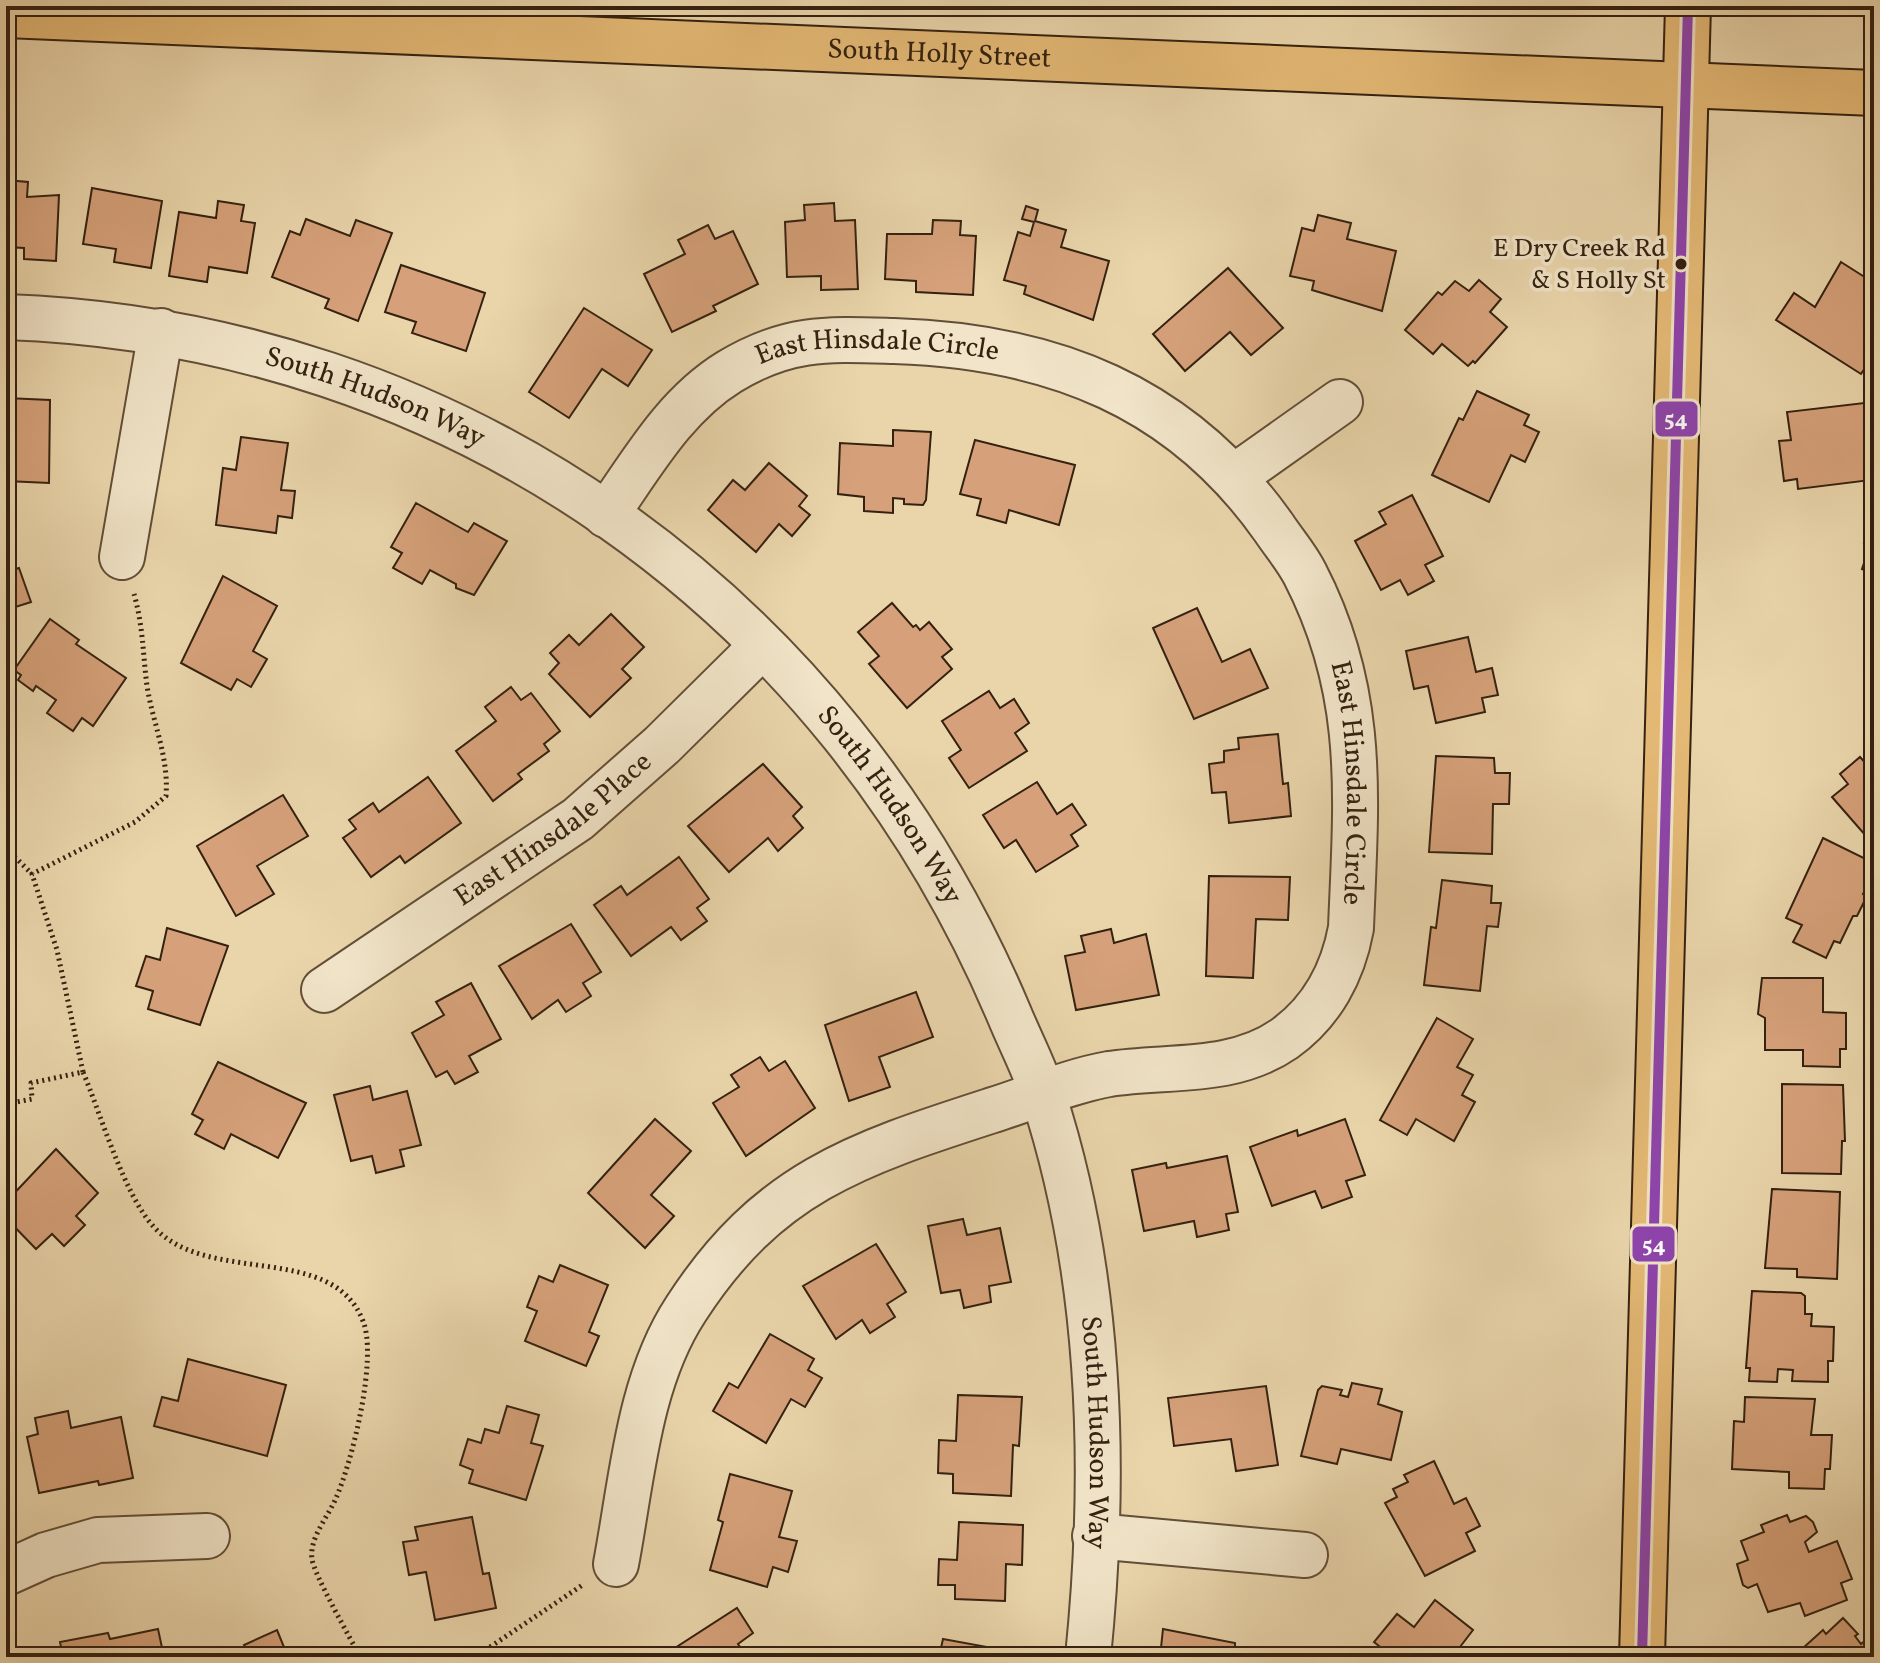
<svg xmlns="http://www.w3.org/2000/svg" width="1880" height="1663" font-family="Vollkorn,serif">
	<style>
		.building { fill: #d6a17a; stroke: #342110; stroke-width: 2 }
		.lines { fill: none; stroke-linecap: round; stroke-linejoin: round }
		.minor-casing { stroke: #624e37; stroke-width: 48 }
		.major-casing { stroke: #342110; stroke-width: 48 }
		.path { stroke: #342110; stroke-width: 5; stroke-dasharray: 2 4; stroke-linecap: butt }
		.minor { stroke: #f1e4c8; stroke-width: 44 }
		.major { stroke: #e5ba76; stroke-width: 44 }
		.bus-1-casing { stroke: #f1e4c8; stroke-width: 16 }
		.bus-1 { stroke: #8e44ad; stroke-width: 10 }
		.bus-dot { fill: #342110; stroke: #f1e4c8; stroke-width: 3 }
		.labels { text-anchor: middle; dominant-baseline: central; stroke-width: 7; stroke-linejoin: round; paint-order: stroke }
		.bus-label { font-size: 26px; fill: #342110; stroke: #f1e4c8; text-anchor: end }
		.street-label { font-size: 28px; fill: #342110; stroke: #f1e4c8 }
		.line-badge { stroke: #f1e4c8; stroke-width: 3 }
		.badge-label { font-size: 22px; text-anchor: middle; font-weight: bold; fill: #fff }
	</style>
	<rect width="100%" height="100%" fill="#ead5ab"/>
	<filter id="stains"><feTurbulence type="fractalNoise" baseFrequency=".0025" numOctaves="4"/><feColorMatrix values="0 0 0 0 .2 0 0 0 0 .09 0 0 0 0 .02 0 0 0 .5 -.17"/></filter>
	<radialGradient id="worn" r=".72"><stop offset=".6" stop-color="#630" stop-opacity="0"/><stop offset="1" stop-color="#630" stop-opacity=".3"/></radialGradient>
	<g class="building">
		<path d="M6,180L28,182L27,197L59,195L56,261L24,259V248L6,247Z"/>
		<path d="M92,188L162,201L151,268L114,262L116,249L83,244Z"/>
		<path d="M218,201L244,205L241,221L255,223L247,273L209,267L207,282L169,276L179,212L216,218Z"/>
		<path d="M834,203L835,221L855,220L858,289L821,290V276L787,277L785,222L805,220L804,205Z"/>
		<path d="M1026,206L1038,210L1035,221L1066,230L1061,247L1109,261L1093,320L1024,294L1026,286L1004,280L1018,232L1030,236L1034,222L1022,219Z"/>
		<path d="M1318,215L1351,223L1347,239L1396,251L1382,311L1312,290L1314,281L1290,276L1302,228L1314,231Z"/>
		<path d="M306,219L350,236L356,220L392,233L358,321L325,308L329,299L272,277L290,231L300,235Z"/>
		<path d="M933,220L961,221L960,235L976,236L973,295L916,292V281L885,279L887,234H932Z"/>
		<path d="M708,225L715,239L733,231L758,284L713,306L716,311L672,332L644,274L685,254L678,240Z"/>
		<path d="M1841,262L1874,283V354L1861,374L1776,320L1794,293L1815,307Z"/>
		<path d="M401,265L485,293L466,351L412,333L416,322L385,312Z"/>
		<path d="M1228,268L1283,328L1251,355L1230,332L1185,371L1153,334Z"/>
		<path d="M1479,280L1501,299L1490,312L1507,327L1475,363L1473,361L1468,366L1442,344L1433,354L1405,330L1438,292L1442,295L1455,281L1469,291Z"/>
		<path d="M584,308L652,350L628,386L602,369L569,418L529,392Z"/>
		<path d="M1477,391L1529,415L1524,425L1539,432L1525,462L1511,455L1489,502L1432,475L1459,418L1463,420Z"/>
		<path d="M6,398L50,400L49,483L6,481Z"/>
		<path d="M1864,403L1874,452L1868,454L1871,480L1798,489L1797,479L1784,481L1779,441L1791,440L1787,412Z"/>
		<path d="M893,430L931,432L926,500L923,505L904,504V499L893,498V513L864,511V497L838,494L840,443L893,446Z"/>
		<path d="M241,437L288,443L281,490L295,491L292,518L278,516L276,533L216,525L223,468L236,470Z"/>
		<path d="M975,440L1075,465L1059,525L1009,510L1006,523L977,515L981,499L960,494Z"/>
		<path d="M769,463L807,496L799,506L810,515L792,536L779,524L756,552L708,510L733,480L745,490Z"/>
		<path d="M1412,495L1443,556L1425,565L1434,581L1408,595L1400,580L1381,590L1355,541L1386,524L1379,512Z"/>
		<path d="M416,503L468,532L474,523L507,541L474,595L456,588V584L430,570L422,584L393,568L402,553L391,547Z"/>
		<path d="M1874,513V573L1862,569L1870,545L1864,543Z"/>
		<path d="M19,568L31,602L6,610V572Z"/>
		<path d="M223,576L277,606L253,651L267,659L251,687L237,679L231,690L181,663Z"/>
		<path d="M892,603L913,627L916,625L920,630L929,622L952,649L942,657L952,669L907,708L869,664L879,656L858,632Z"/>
		<path d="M1197,608L1222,662L1250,649L1268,688L1194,719L1153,628Z"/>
		<path d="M611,614L644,647L622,669L631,678L590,717L549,674L559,663L550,653L569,635L579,645Z"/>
		<path d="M50,619L79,640L76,644L126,678L93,726L82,718L73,731L47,713L56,700L36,686L33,691L18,680L21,675L14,670Z"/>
		<path d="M1468,637L1476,672L1492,668L1498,695L1482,698L1485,712L1436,723L1428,686L1414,689L1406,651Z"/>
		<path d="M511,687L521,700L531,693L560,731L544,744L549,751L518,774L522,779L493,801L456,751L496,721L485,707Z"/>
		<path d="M989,691L1000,708L1014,699L1029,723L1015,733L1027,751L969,788L949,758L961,750L942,721Z"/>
		<path d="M1278,734L1283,784L1288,783L1291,816L1229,823L1226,792L1212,793L1209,764L1224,762V751L1239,749L1238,738Z"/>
		<path d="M1436,756L1494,758L1495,773H1510L1509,804H1493L1492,854L1429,852Z"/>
		<path d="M1860,757L1868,766L1874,761L1872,843L1832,797L1848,784L1840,774Z"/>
		<path d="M763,764L802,807L793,816L803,828L778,851L768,838L729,872L688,826Z"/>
		<path d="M428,777L461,823L405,863L400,856L371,877L343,838L356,829L349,820L373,803L379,812Z"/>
		<path d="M1037,782L1057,814L1072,804L1086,825L1071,835L1078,846L1036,872L1016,840L1004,848L983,815Z"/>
		<path d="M283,795L308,836L257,866L274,894L236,916L197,846Z"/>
		<path d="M1823,838L1874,863V873L1863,894L1867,896L1857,916H1853L1840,943L1834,941L1826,958L1793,942L1802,925L1786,918Z"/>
		<path d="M679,857L709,899L697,908L707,921L681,940L671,927L631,956L594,905L621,886L627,895Z"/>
		<path d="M1209,876L1290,877L1288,920L1256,919L1253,978L1206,976Z"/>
		<path d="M1442,880L1492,886L1491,903H1501L1498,927L1487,926L1480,991L1424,985L1431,927L1436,928Z"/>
		<path d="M571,924L601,972L583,983L591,996L566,1012L558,1000L532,1019L499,966Z"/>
		<path d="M6,927H11L16,1008H6Z"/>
		<path d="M167,928L228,946L200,1025L148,1009L153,991L136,986L146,956L160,960Z"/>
		<path d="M1111,929L1114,943L1146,934L1159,995L1076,1010L1065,956L1085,952L1081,936Z"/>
		<path d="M1762,978H1823V1012L1846,1013V1049H1840V1067L1803,1066V1050H1765V1018L1758,1014Z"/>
		<path d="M471,983L501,1039L469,1056L478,1072L455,1084L447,1071L436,1077L412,1033L444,1015L436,1002Z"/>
		<path d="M916,992L933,1037L879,1057L890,1087L849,1101L825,1025Z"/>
		<path d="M1437,1018L1473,1039L1457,1067L1473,1075L1462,1095L1475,1102L1454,1141L1416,1119L1407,1135L1380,1120Z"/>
		<path d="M760,1057L769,1071L785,1061L815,1108L746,1156L713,1103L739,1087L731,1075Z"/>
		<path d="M218,1062L306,1103L278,1158L231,1134L224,1149L195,1134L203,1120L192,1114Z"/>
		<path d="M1782,1084L1843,1085L1845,1141H1842L1841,1174L1782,1173Z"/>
		<path d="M370,1086L373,1100L407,1091L421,1145L400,1150L404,1166L376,1173L372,1156L351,1161L334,1095Z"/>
		<path d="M655,1119L691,1151L651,1195L674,1216L645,1248L588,1193Z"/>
		<path d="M1345,1119L1365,1175L1346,1181L1352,1197L1322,1208L1315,1191L1272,1206L1250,1147L1297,1130L1298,1136Z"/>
		<path d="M56,1149L98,1193L76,1216L85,1225L64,1246L52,1234L36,1249L6,1218V1202Z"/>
		<path d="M1227,1156L1238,1212L1226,1214L1229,1230L1197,1237L1194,1221L1144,1231L1132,1170L1166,1163L1167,1168Z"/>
		<path d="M1772,1189L1840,1192L1837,1279L1797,1277V1269L1765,1268Z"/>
		<path d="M963,1219L967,1235L1000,1228L1011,1282L989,1286L991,1302L964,1308L960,1290L941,1293L928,1226Z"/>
		<path d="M876,1244L906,1292L887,1304L895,1317L870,1333L862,1320L836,1339L803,1286Z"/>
		<path d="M560,1265L608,1285L589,1332L599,1336L586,1366L525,1341L537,1311L527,1307L539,1276L553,1282Z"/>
		<path d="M1752,1291L1801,1293L1805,1296V1314H1812L1811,1326L1834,1327L1833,1361H1828V1382L1792,1381L1793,1370L1778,1369L1777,1382L1749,1381L1750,1368H1746Z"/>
		<path d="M770,1334L814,1359L808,1370L822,1378L805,1407L791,1399L766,1443L713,1411L729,1383L738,1388Z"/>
		<path d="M188,1359L286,1385L267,1456L154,1426L162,1397L178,1401Z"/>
		<path d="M1352,1383L1382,1389L1378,1404L1402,1412L1391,1460L1341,1449L1337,1464L1301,1456L1318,1390L1322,1386L1342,1390L1340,1395L1348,1397Z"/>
		<path d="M1266,1386L1278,1465L1236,1471L1231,1439L1174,1446L1168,1398Z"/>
		<path d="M958,1395L1022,1397L1019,1446L1013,1445L1011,1496L953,1493V1474L938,1473L939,1440L956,1441Z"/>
		<path d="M1745,1397L1815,1399L1811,1435H1832L1830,1469H1825L1824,1489L1789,1488V1472L1732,1469L1734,1421L1744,1422Z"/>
		<path d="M507,1406L539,1415L531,1443L543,1446L526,1500L469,1483L473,1470L460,1465L468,1439L481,1443L485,1429L499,1433Z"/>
		<path d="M68,1411L71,1428L121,1417L133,1478L99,1485L98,1481L39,1493L27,1437L38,1434L35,1418Z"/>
		<path d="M1434,1461L1454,1504L1466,1498L1480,1526L1466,1533L1475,1551L1425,1576L1385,1503L1397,1497L1393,1489L1408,1482L1404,1475Z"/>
		<path d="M730,1474L792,1491L779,1537L797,1541L788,1572L773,1567L767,1587L710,1570L723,1522L718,1520Z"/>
		<path d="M6,1487L15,1507L6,1511Z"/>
		<path d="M1787,1515L1790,1522L1806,1516L1813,1522L1817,1532L1805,1542L1809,1552L1837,1541L1852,1579L1841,1583L1847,1600L1805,1616L1800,1603L1768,1612L1757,1584L1748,1588L1743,1585L1737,1564L1748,1560L1741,1541L1764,1532L1761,1525Z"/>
		<path d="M472,1517L483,1574L489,1573L496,1608L435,1620L426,1572L409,1575L403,1542L418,1540L415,1527Z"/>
		<path d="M959,1522L1023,1525L1022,1565L1006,1564L1005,1601L955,1599V1585H938L939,1559L957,1560Z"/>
		<path d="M1435,1600L1473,1630L1460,1647L1473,1657H1393L1374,1642L1397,1614L1414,1627Z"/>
		<path d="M737,1608L753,1633L738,1644L747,1657H661Z"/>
		<path d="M1843,1618L1858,1634L1855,1636L1861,1644L1874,1633V1657H1800L1806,1651L1803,1648L1823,1630L1826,1634Z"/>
		<path d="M158,1629L164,1657H63L60,1642L108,1633L110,1639Z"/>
		<path d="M1163,1629L1235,1643V1651L1257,1654L1256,1657H1160Z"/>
		<path d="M277,1630L288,1657H230L247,1650L244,1645Z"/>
		<path d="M943,1639L998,1649L996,1657H939Z"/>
	</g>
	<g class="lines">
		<defs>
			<g id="minor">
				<path id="s1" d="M6,317C455,333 835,602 1009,1014C1020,1041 1034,1067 1043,1095C1102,1275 1107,1470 1088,1657"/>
				<path d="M1234,477L1340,402"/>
				<path id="s2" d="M606,515C642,464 674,406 729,372C788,336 829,339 894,341C1052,346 1181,396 1274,528C1284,543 1297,558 1305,574C1367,694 1356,799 1351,928C1343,972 1322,1012 1284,1039C1232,1075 1168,1065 1109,1074C1070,1081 1031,1098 993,1110C857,1154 768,1182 686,1309C638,1382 632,1480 616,1564"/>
				<path d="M122,557L161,331"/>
				<path id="s3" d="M324,990L578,819L662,745L762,646"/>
				<path d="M1095,1536L1305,1555"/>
				<path d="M6,1573L46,1555L98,1540L207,1536"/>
			</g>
			<g id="major">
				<path id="s4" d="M6,15L1874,93"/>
				<path d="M1642,1657L1688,6"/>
			</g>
		</defs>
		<use href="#minor" class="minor-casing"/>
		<use href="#major" class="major-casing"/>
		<g class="path">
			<path d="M6,848L32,874"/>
			<path d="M83,1072L57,950L32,874L135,822L166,796C169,757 153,724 147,686C143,655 143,625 134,594"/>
			<path d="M6,1104L32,1099L31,1083L83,1072C101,1115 124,1194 153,1226C207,1287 332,1241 363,1321C378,1358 352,1462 336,1498C328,1517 309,1538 312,1559C314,1575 351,1639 360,1657"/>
			<path d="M475,1657L584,1584"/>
		</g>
		<use href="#minor" class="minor"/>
		<use href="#major" class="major"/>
		<defs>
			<path id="bus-1" d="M1642,1657L1688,6"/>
		</defs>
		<use href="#bus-1" class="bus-1-casing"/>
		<use href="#bus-1" class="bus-1"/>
	</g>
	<circle class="bus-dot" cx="1681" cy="264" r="7"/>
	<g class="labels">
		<g class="bus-label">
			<text x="1666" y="249">E Dry Creek Rd<tspan x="1666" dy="32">&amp; S Holly St</tspan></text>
		</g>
		<g class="street-label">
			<text stroke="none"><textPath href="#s4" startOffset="934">South Holly Street</textPath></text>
			<text stroke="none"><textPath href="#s2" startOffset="344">East Hinsdale Circle</textPath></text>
			<text stroke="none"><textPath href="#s1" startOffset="380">South Hudson Way</textPath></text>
			<text stroke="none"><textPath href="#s2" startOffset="1074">East Hinsdale Circle</textPath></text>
			<text stroke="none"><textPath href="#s1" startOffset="1050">South Hudson Way</textPath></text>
			<text stroke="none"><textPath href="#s3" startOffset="280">East Hinsdale Place</textPath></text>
			<text stroke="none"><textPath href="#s1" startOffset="1722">South Hudson Way</textPath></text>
		</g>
	</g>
	<g class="line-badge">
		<rect x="1654" y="400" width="45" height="38" rx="8" fill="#8e44ad"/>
		<rect x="1631" y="1225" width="45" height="38" rx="8" fill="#8e44ad"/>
	</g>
	<g class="badge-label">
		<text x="1676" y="426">54</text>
		<text x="1654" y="1252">54</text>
	</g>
	<rect width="1880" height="1663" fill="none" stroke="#ead5ab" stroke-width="32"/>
	<rect x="8" y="8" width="1864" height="1647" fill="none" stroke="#342110" stroke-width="4"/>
	<rect x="16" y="16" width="1848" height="1631" fill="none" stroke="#342110" stroke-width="2"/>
	<rect width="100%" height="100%" filter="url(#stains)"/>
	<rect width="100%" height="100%" fill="url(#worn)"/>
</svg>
